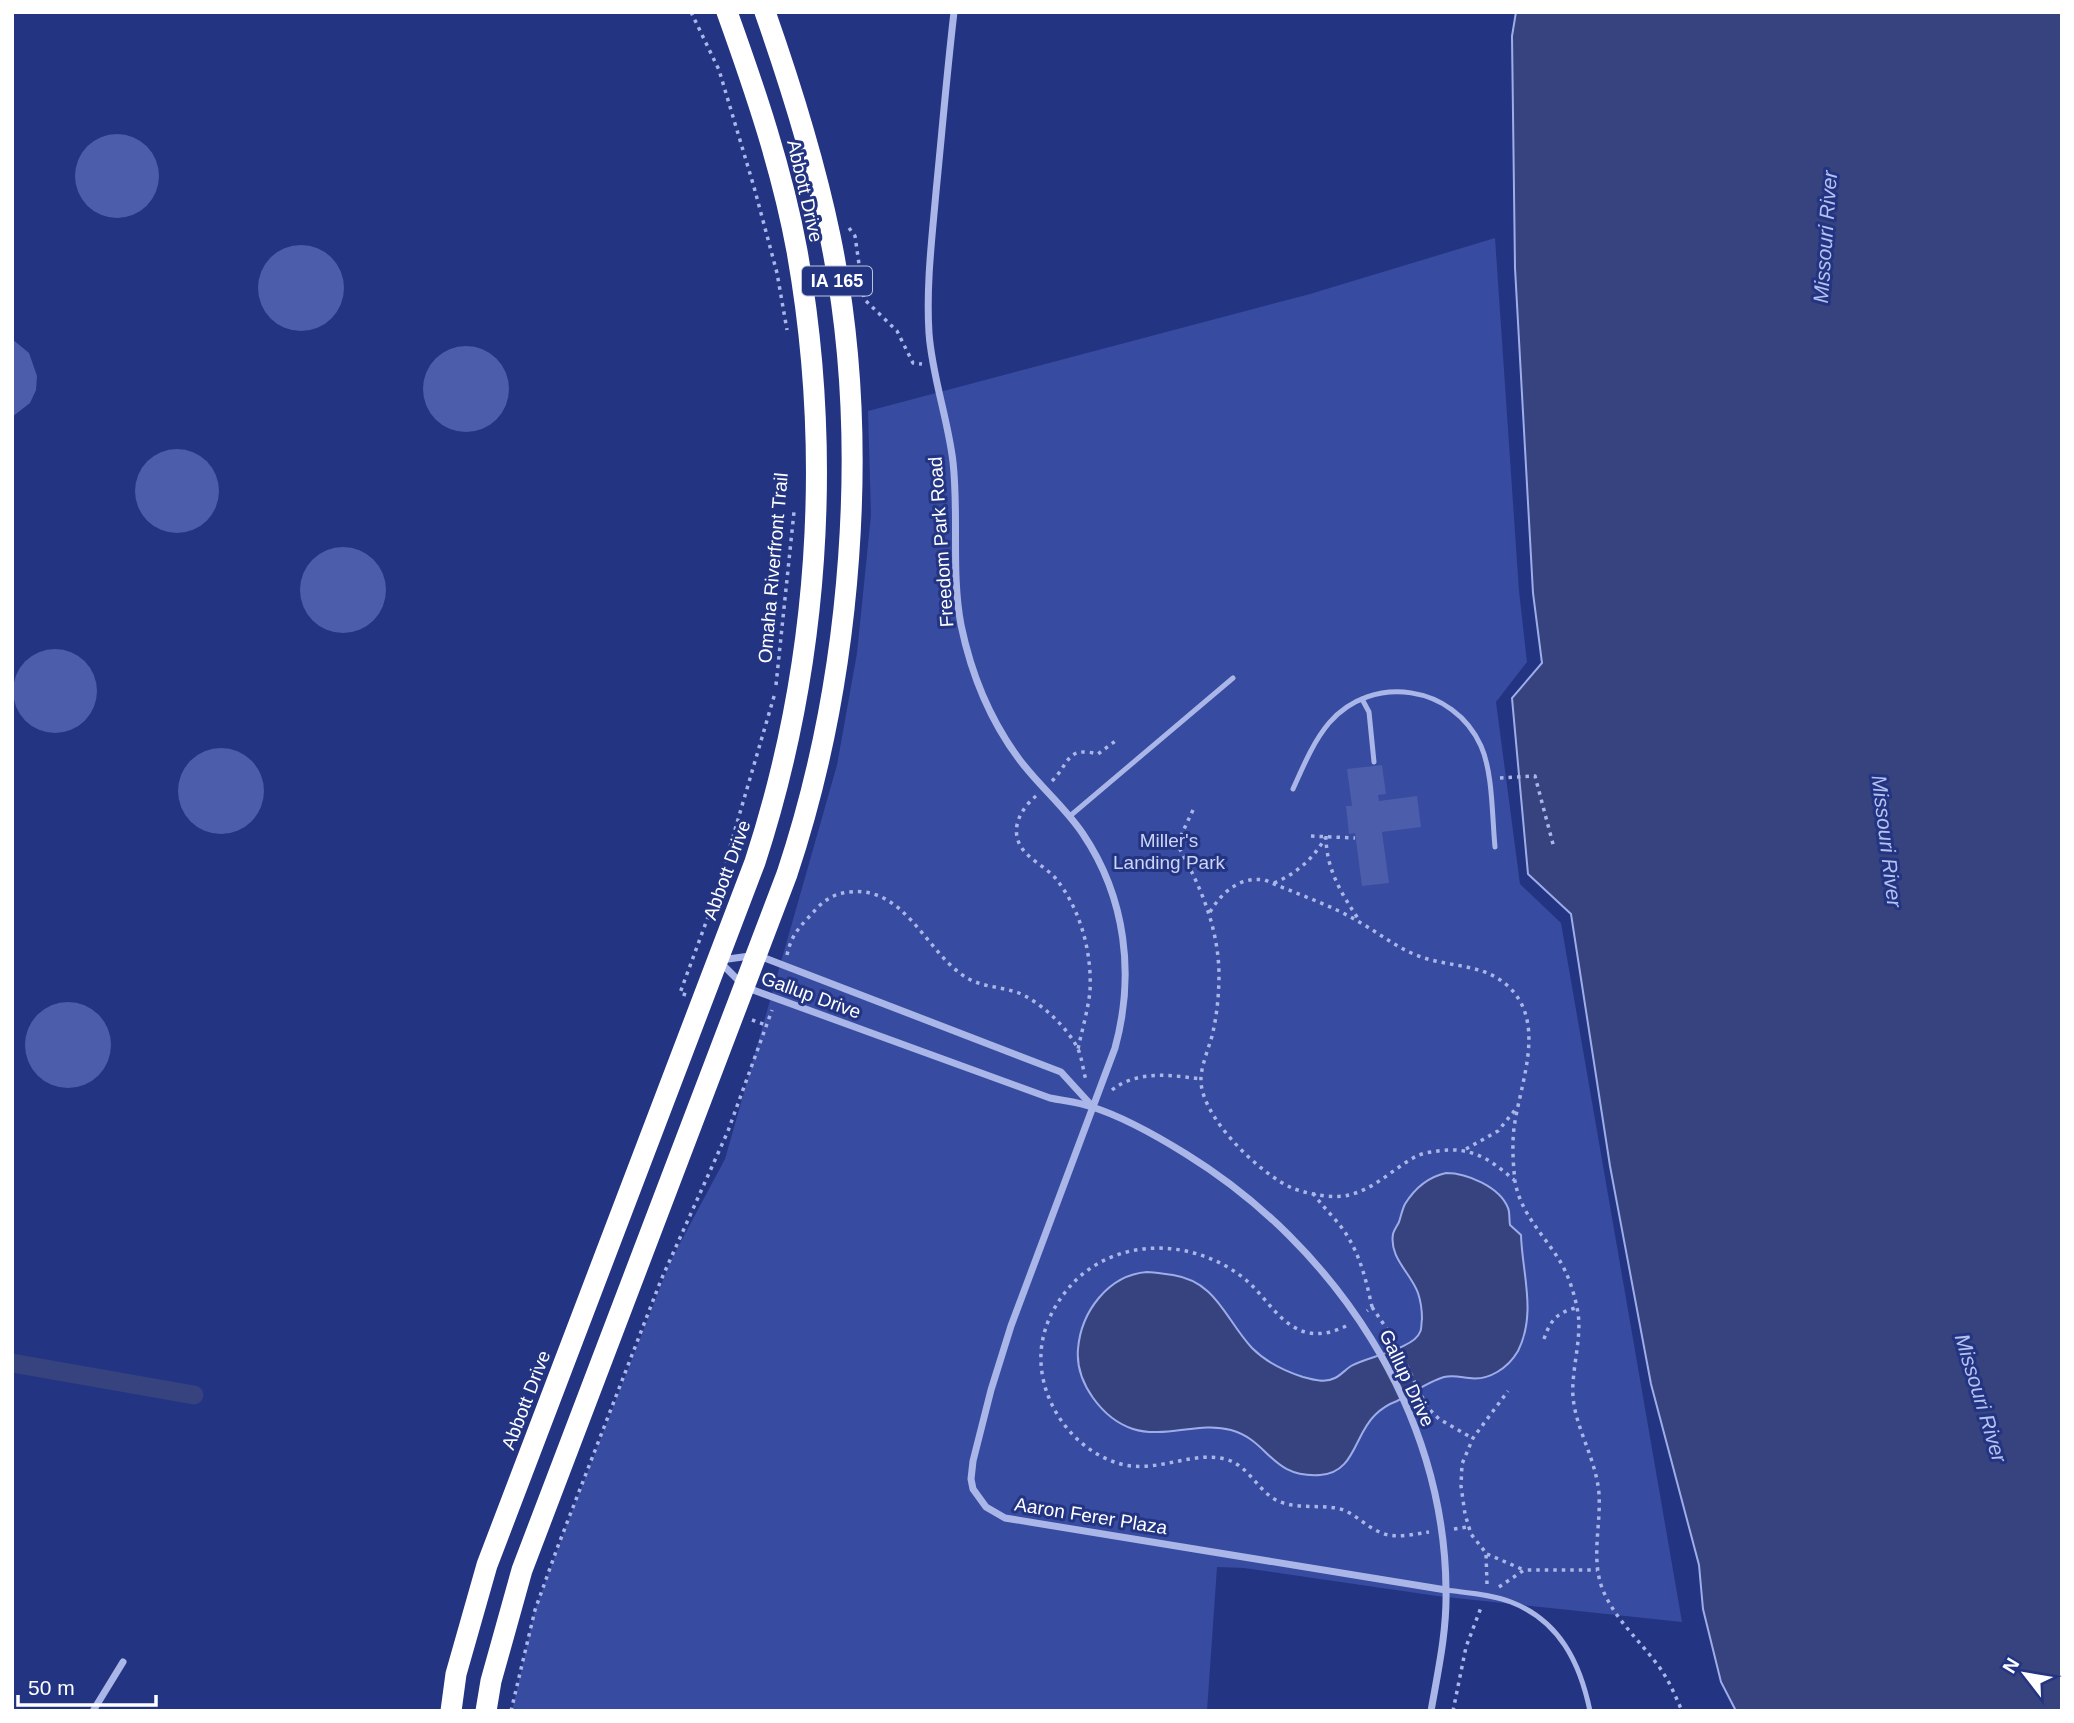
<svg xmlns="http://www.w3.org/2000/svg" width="2074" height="1723" font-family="Helvetica,sans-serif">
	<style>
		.green { fill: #374ba0 }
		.water { fill: #37437e; stroke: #9eade9; stroke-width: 2 }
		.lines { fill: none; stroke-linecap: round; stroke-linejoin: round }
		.canal { stroke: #37437e; stroke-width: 19 }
		.building { fill: #4b5dab }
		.path { stroke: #aab6e8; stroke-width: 3.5; stroke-dasharray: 3.5 5; stroke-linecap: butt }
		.lane { stroke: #aab6e8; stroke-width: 5 }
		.street { stroke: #aab6e8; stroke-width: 7 }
		.highway { stroke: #fff; stroke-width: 21 }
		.labels { text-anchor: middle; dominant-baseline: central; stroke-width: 6; stroke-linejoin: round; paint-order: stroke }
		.shield { fill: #233482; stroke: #bdc2da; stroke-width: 2 }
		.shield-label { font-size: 18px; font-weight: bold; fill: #fff }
		.street-label { font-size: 19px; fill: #fff; stroke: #233482 }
		.park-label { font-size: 19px; fill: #cdd5f6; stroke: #233482 }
		.water-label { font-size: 21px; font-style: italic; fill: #b5c1ef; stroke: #233482 }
	</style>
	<rect width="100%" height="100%" fill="#233482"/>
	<path class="green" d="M1495,238L1519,591L1527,662L1496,702L1520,884L1561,923L1682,1622L1437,1596L1244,1568L1217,1567L1207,1711H512L535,1610L565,1529L671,1260L725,1159L837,765L857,653L871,515L868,411L1310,294Z"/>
	<g class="water">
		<path d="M1516,12H2062V1711H1736L1721,1682L1703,1609L1699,1565L1651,1384L1610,1166L1571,914L1528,874L1512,698L1542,663L1533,593L1515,268L1512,36Z"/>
		<path d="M1446,1173C1467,1173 1500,1187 1508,1208C1510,1212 1509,1220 1510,1225L1521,1235C1522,1273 1537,1313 1518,1351C1508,1368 1489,1381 1469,1378C1460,1377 1453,1375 1444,1377C1430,1381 1410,1394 1397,1401C1389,1404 1381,1409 1375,1415C1354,1435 1355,1473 1320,1475C1270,1478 1270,1441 1231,1430C1199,1421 1165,1439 1133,1429C1103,1419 1075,1383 1078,1349C1081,1312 1108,1275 1147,1272C1155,1272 1164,1274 1173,1275C1217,1282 1225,1319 1252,1348C1267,1363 1284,1371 1303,1377C1314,1380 1325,1383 1335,1378C1341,1375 1345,1370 1351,1366C1366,1357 1414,1349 1420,1332C1422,1329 1421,1323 1422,1319C1422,1311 1421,1302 1418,1293C1411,1273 1389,1258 1393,1234C1394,1230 1397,1226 1399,1222C1401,1216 1402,1210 1405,1204C1415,1188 1428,1177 1446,1173Z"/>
	</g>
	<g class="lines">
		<path class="canal" d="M12,1363L194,1395"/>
	</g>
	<g class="building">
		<circle cx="117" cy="176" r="42"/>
		<circle cx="301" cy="288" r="43"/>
		<path d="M12,339L29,353L37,376L36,390L30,403L12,417Z"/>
		<circle cx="466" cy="389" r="43"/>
		<circle cx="177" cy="491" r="42"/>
		<circle cx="343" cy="590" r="43"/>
		<circle cx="55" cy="691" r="42"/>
		<circle cx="221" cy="791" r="43"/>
		<path d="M1382,765L1386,794L1378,795L1379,801L1417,796L1421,827L1382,832L1389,883L1362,886L1355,833L1349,834L1346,806H1352L1347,769Z"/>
		<circle cx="68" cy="1045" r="43"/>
	</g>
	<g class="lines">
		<g class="path">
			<path d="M691,12L719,70L754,187L777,273L787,330"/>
			<path d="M849,228L855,236L864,299L897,331L913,363L922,364"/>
			<path d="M776,685L794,512"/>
			<path d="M1500,778L1535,776L1554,848"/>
			<path d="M1052,781C1070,763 1066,746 1098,754L1118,739"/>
			<path d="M1036,796C1023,807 1011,825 1019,843C1026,859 1046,866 1057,880C1081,911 1092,953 1090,991C1088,1010 1082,1030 1078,1049"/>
			<path d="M1193,810L1177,844C1200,885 1218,926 1219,973C1219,994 1217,1016 1212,1036C1208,1050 1202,1064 1201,1077C1198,1115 1260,1174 1292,1188C1307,1194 1333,1199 1349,1195C1374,1189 1392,1170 1413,1158C1421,1153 1430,1152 1438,1151C1471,1146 1490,1159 1514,1180"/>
			<path d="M1311,836L1355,838"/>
			<path d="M1326,836C1326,869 1341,893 1359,920"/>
			<path d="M1274,883C1296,874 1314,858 1325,838"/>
			<path d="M1210,912C1222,892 1240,876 1265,880C1296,894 1332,905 1361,923C1380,934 1396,947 1416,955C1447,968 1483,962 1509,987C1547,1024 1520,1083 1514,1128C1512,1145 1513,1164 1515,1181C1520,1212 1542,1233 1558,1258C1568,1273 1575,1295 1578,1313C1582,1339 1571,1371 1573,1397C1576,1430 1596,1458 1599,1494C1601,1525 1591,1557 1602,1588C1614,1618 1638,1639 1657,1664C1668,1678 1675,1695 1682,1711"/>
			<path d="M787,955C792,932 802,925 818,907C827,898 837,893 850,892C903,886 925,948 961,974C978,987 997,986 1016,992C1039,1000 1068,1028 1078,1049C1082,1058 1083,1070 1086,1080"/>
			<path d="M686,995L680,993L715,898L775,693"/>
			<path d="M752,1020L766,1025"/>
			<path d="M1112,1090C1137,1070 1171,1075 1201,1079"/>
			<path d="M1466,1149L1498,1131L1515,1110"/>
			<path d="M1313,1193C1322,1206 1333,1216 1342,1228C1359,1251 1366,1279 1372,1307L1367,1311"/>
			<path d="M1372,1307L1393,1338L1427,1407L1439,1419L1472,1438"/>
			<path d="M1346,1326C1334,1332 1319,1336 1305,1332C1279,1324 1266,1297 1246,1280C1198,1240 1123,1235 1076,1280C1061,1295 1049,1314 1044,1334C1029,1390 1070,1453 1125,1465C1158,1472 1194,1451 1225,1459C1249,1465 1257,1491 1278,1501C1296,1509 1317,1505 1336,1508C1354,1511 1365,1527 1382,1533C1396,1539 1414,1534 1429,1532"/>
			<path d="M1544,1339C1550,1321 1557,1312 1576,1308"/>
			<path d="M1454,1529L1468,1527"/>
			<path d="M1487,1554L1524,1570"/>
			<path d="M1487,1584L1486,1553L1471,1534L1465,1514L1461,1486L1462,1464L1473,1438L1508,1391"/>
			<path d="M1499,1587L1524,1570H1597"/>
			<path d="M511,1711L535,1610L558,1546L661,1280L728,1131L772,1010"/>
			<path d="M1453,1711L1466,1647L1482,1605"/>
		</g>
		<g class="lane">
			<path d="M1362,699L1369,712L1374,762"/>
			<path d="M1293,789C1303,767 1313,742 1329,723C1372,673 1454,685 1481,746C1493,773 1492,817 1495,847"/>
			<path d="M1070,816L1233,678"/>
			<path d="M1446,1590C1467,1593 1491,1594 1511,1602C1560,1621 1580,1663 1590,1711"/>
		</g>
		<g class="street">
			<path d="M954,12C947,72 942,132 936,192C932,238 926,286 929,333C932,376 948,419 953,462C959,516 951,572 961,625C971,673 990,720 1019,759C1039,786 1065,807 1083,834C1126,898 1135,975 1115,1048L1011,1326L991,1390L973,1461L971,1479L973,1489L986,1507L1005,1518L1446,1590"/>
			<path d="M721,960L757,955L1061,1072L1092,1106"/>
			<path d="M719,961L745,987L1050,1098C1064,1101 1078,1102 1092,1107C1124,1117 1157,1136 1186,1154C1335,1246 1445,1411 1446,1590C1447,1631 1438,1671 1431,1711"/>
			<path d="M93,1711L123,1662"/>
		</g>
		<g class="highway">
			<path d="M451,1711L456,1674L487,1565L755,862C819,666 833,454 797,251C782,169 755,90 727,12"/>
			<path d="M486,1711L491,1681L522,1570L787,874C852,679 872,437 830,236C814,159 791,86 765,12"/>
		</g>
	</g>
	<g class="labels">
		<rect class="shield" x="802" y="266.5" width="70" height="29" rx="5"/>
		<g class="shield-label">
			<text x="837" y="281">IA 165</text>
		</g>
		<g class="street-label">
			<text transform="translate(805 191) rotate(77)">Abbott Drive</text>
			<text transform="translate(941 542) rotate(-94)">Freedom Park Road</text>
			<text transform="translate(773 568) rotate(-85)">Omaha Riverfront Trail</text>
			<text transform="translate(727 870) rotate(-70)">Abbott Drive</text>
			<text transform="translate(811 995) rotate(20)">Gallup Drive</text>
			<text transform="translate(1407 1378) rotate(65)">Gallup Drive</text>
			<text transform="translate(526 1400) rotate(-69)">Abbott Drive</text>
			<text transform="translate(1091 1516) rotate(9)">Aaron Ferer Plaza</text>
		</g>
		<g class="park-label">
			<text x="1169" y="840">Miller's<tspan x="1169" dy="22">Landing Park</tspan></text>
		</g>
		<g class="water-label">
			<text transform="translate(1825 237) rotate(-86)">Missouri River</text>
			<text transform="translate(1887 841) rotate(83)">Missouri River</text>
			<text transform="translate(1981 1398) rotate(73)">Missouri River</text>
		</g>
	</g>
	<rect width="2074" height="1723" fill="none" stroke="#ffffff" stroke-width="28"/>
	<g transform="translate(2025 1674) rotate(301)" stroke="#233482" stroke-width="5" paint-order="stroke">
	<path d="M0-5L12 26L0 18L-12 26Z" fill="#ffffff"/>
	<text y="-10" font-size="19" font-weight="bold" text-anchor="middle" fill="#ffffff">N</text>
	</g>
	<path d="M18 1695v10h138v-10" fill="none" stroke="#ffffff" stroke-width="3.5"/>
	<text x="28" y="1695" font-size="21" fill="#ffffff" stroke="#233482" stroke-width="5" paint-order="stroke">50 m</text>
</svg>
